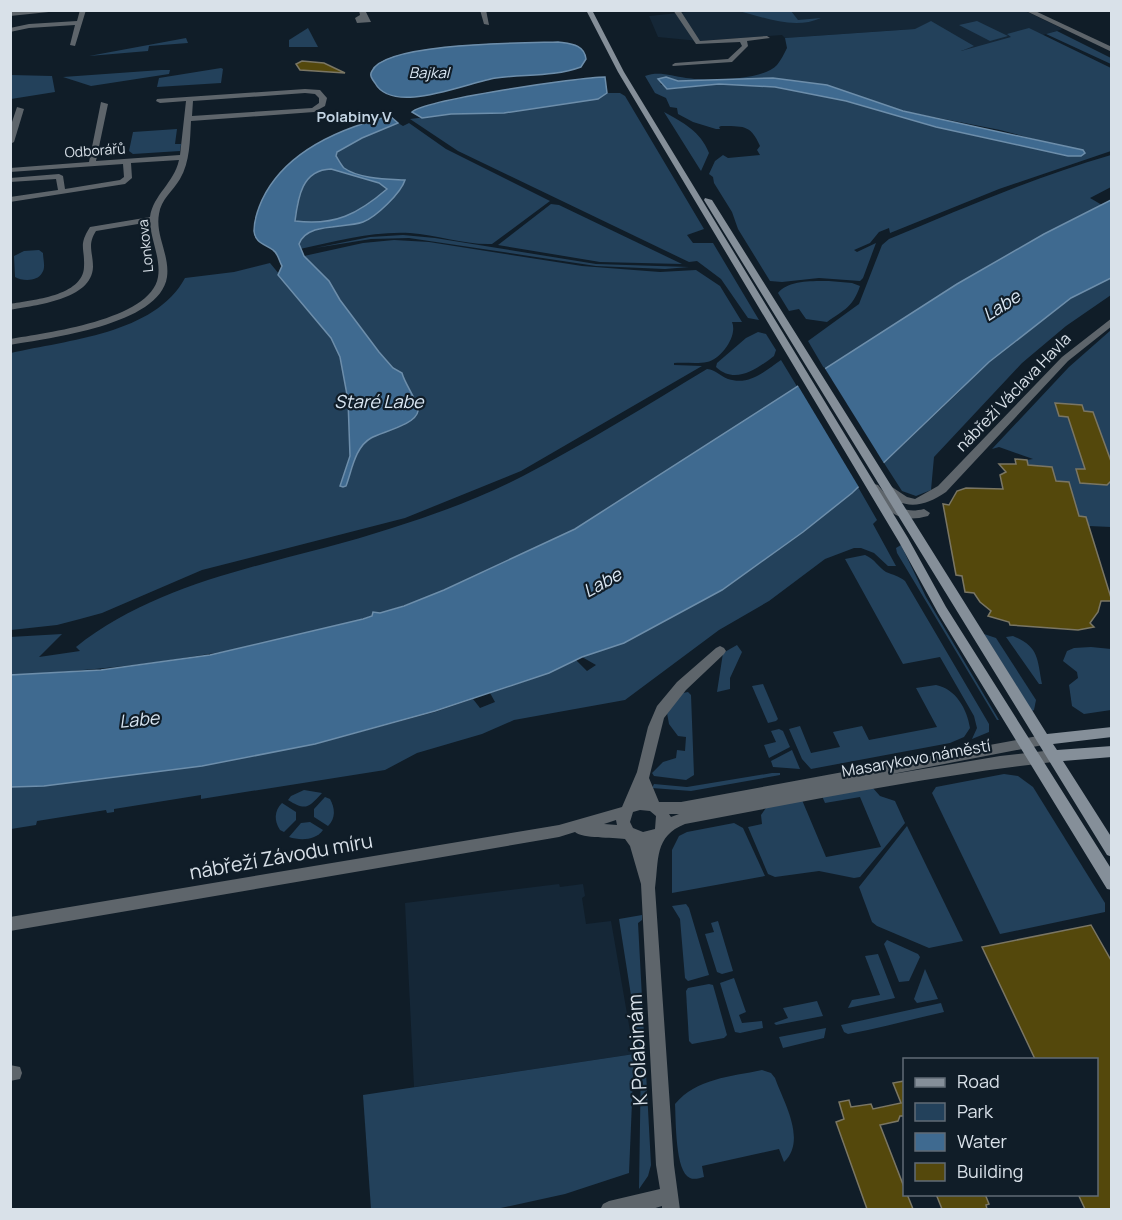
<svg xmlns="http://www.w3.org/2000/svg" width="1122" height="1220" font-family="Manrope,sans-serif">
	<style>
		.built { fill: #152737 }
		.green { fill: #23415b; fill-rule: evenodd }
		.water { fill: #3f6a90; stroke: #6d8eab; stroke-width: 1.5; fill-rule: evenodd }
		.pier { fill: #101d28 }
		.building { fill: #54480c; stroke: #7a7664; stroke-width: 1.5 }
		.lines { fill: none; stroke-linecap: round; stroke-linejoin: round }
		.street { fill: #5e656b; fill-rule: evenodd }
		.secondary { fill: #858f99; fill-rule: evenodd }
		.labels { text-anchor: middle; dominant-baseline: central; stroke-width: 4.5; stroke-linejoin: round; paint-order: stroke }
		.far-street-label { font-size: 14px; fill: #d9e1e9; stroke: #101d28 }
		.far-water-label { font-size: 15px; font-style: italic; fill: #d9e6f2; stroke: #101d28 }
		.far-neighbourhood-label { font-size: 15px; font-weight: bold; fill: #c3d4e3; stroke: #101d28 }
		.street-label { font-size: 16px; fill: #d9e1e9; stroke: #101d28 }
		.water-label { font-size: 18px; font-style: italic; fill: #d9e6f2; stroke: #101d28 }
		.near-street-label { font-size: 20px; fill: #d9e1e9; stroke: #101d28 }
	</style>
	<rect width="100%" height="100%" fill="#101d28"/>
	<g class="built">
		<path d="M708,10H1023L1063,29L993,50L967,53L915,29L785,38L782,35L699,41L658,37L649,16Z"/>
		<path d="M559,884L560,887L583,884L585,896L582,898L586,924L611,921L634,1054L414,1087L405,903Z"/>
	</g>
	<g class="green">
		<path d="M739,11H791L798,20L821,18C794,30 767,18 739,11Z"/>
		<path d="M931,21L974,46L961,51L1011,37L1007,34L1029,28L1111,68V151L999,189L890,233L889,228L879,232L870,243L854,250L857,252L876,243L863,278L860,281L819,278L782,282L770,281L738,229L732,212L714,183L713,177L709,174L715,161L723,155L728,158L760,155L757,150L760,146C750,123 742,127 721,126L719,127L720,129H716L693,122L678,114L677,108L670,107L666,98L655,93L645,76C659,71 671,76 686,78C707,81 763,81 777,65C781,60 784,54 787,48L785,38L915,29ZM669,78L678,81L773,78L827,85L903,111L1000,130L1085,153L1081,156H1068L936,127L846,101L775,87L719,84L671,89L660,84Z"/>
		<path d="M977,21L1008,36L990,41L959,25Z"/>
		<path d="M308,28L318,47H289V40Z"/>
		<path d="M1057,31L1111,58V64L1046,34Z"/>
		<path d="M186,38L188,43L149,46L148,51L89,56Z"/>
		<path d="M221,68L223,69L221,83L157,87L159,78Z"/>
		<path d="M161,70H170L169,74L91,86L63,77Z"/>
		<path d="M11,75L52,76L55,92L11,99Z"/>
		<path d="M607,93H620L625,96L704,229L687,235L693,243H713L759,320L748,318L721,279L697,261L689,262L458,151L410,119L451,114L504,113L597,99Z"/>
		<path d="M664,112C684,123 700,131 709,153L701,171Z"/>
		<path d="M398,123L403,126L409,123L446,149L550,201L492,244C465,245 437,235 410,233C373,231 336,241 300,249L299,244C307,221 345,230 364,221C382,213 393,196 402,179C386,181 358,178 344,168C341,165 339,159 336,156L337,152L362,138Z"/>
		<path d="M177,129L175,144H181L180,151L133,154L129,151L133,132Z"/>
		<path d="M1111,155V187L1090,198L1102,205L1044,234L957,284L825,370L808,341L859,304L882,245L889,239C962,209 1035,177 1111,155Z"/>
		<path d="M331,169L379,183L388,189C357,214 336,226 295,221C298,197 302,170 331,169Z"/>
		<path d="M551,204L559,205L682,264L600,262L498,245Z"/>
		<path d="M403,235L435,238L596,264L689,267L665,269L596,266L409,238L371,239L315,248L370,237Z"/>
		<path d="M394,240L429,242L582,266L660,272L696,270L720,286L742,322H732C738,336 721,359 707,362C697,364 684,362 674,363V365L702,366L521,471L405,518L202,570L102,613L80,619L57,625L11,630V353C67,340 155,334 185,278L234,272L270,263L332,338L340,357L348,400L350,456L340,485L346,486L360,445L372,437L404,425L413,395L406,386L402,373L393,368L379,352L340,300L329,281L304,256L363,243Z"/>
		<path d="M39,250L43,253C43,259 46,268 42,273C37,282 22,281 15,277L14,256L24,251Z"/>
		<path d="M1111,278V295L1066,326L1022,363L934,457L931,490L916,496L902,491L884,463L960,391L970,378L1030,328L1071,298Z"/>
		<path d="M829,281L852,283L860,286C853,307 844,310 827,322L806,319L799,309L789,311L778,293C788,280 813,281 829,281Z"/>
		<path d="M1111,330V527L1089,526L1086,517L1079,516L1056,481L1052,467L1028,465L1027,460L1033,459L999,447L992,449L1069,367Z"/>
		<path d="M758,332L766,334L776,350L774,356C757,369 735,385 716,367L717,363L746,338Z"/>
		<path d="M781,360L798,388C750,419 701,450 652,480C627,496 602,514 576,529C405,626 205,666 11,675L10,637L62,634L39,657L80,651L76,647C165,576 286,563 392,528C436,514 481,498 523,476C586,443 646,406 707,369C716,370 720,376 728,379C749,386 765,371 781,360Z"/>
		<path d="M858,487L877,520L873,524L896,566H888L874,553L861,548H854L825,559L769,601L719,630L625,700L514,720L482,734L417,753L385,770L201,799V795L114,809V812L107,813L106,810L37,821L36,825L11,829L10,787L44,786L315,744L435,712L473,699L480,708L495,702L490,693L549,673L576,660L587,671L596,665L582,657L624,643L722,590L803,532Z"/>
		<path d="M901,545L926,597L999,720H997L897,553L896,548Z"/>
		<path d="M865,555C875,559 878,567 886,572C893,575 899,576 905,581L989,724V732L972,739L977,728L974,716L940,657L903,664L845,559Z"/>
		<path d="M984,634L996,638L1036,700L1034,710L1032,711Z"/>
		<path d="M1013,636C1039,647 1037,658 1042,684H1039L1006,637Z"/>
		<path d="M737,645L742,652L730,678V689L717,692L723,653Z"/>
		<path d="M1091,647L1111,649V710L1084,714L1072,706L1069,685L1078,678L1077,672L1063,661L1067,651L1074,648Z"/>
		<path d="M763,684L778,719L776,721L768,723L752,686Z"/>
		<path d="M936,685C956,689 967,709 970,728L964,737L950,743L811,769L802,759L789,729L800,726L811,753L840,747L833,732L862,726L869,740L937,727L916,688Z"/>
		<path d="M688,692L691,695L694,775L686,780L654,776L652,773L663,762L676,758L677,750L685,751L686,737L678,736L669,724L667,713L683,693Z"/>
		<path d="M779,729L783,731L790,747L769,758L764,745L776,742L771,731Z"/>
		<path d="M792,750L800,769L773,767L771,761Z"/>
		<path d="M772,773H780V775L691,791L652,788L654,784L687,787Z"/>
		<path d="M1004,774L1018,776L1033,787L1105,903V912L1000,934L932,793L936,787Z"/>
		<path d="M872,787L880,796L895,801L905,823L860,877L854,878L819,871L775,877L768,874L748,827L762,824L761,815L766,808L802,800L826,857L881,847L860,797L825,803L822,796Z"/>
		<path d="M304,790L322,793C308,808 306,811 288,800L291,796Z"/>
		<path d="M325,797L330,799C335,808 336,818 328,826L314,817V809Z"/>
		<path d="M282,803L296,812V820L284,832L280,830C274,821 274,811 282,803Z"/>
		<path d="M310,822L323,830C316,840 301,841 289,837L301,823Z"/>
		<path d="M734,823L743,828L765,876L672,893V850L679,836L687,832Z"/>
		<path d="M907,826L963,941L929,948L877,926L872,922L859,887Z"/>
		<path d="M686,904L689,908L709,975L688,981L685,978L680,919L672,906Z"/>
		<path d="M642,915V920L638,923L651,1165L648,1176L639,1189L641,1059L619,919Z"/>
		<path d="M718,921L733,971L722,974L717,972L705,934L714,932L711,923Z"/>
		<path d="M887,940L918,954L920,957L909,981L899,982L884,944Z"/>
		<path d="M878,954L895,998L848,1008L852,1000L880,995L865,956Z"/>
		<path d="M925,969L938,999L917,1003L914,999Z"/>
		<path d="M734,978L746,1012L739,1015L742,1023L762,1021L763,1028L740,1033L735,1032L720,983Z"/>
		<path d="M709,984L713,985L727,1035L724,1038L692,1044L689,1041L686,991L688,988Z"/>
		<path d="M817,1001L823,1016L776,1025L774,1023L788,1018L783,1008Z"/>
		<path d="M941,1003L944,1012C912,1019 881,1028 848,1034L844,1032L841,1025Z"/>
		<path d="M826,1028L824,1038L783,1048L779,1037Z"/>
		<path d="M634,1054L629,1173L565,1194L496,1209H371L363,1095Z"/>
		<path d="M762,1070L771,1073L775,1078C784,1103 807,1140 784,1162L779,1149L702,1166L704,1177C700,1178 694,1180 690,1178C675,1172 676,1120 675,1104C697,1078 730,1077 762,1070Z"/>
	</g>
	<g class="water">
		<path d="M558,42C571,44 584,44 586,59L581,67C554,77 524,74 496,78C468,82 393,116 375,83C372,79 369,75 372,71C385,42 527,43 558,42Z"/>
		<path d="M605,77L607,93L598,99L504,113L451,114L422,118L412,112C424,100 580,77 605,77Z"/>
		<path d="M666,77L678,81L773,78L827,85L903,111L1083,150L1085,153L1081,156H1068L936,127L846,101L775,87L719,84L667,89L658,79Z"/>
		<path d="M390,116L398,123L362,138L337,152L336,156C338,159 341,165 344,168C359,179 388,179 405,180C401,193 376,217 363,222C344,229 307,222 299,244L304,256L329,281L340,300L379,352L393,368L402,373C405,385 419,402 418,411C416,425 381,432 371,438C355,447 352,470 346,486L343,487L340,486L350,456L348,400L340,357L331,338L278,275L282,266C279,261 278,253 273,250C265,244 255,243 254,231C254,220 258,209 262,200C285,151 341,128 390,116ZM331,169L379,183L387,189C358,214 335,226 295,221C298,197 302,170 331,169Z"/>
		<path d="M1111,200V278L1071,298L989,362L852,493L803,532L722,590L624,643L582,657L549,673L435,711L315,744L202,766L44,786L11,787L10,675L101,670L210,655L363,619L372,616L373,612L380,613L404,606L444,590L575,529L957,284L1044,234Z"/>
	</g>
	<path class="pier" d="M824,367L885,465L860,489L797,384Z"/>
	<g class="building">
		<path d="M302,61L324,63L345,73L300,70L296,64Z"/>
		<path d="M1055,403L1082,405L1084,411L1093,412L1112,464V480L1107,485L1080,483L1076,469H1085L1068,417L1059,416Z"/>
		<path d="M1015,459L1027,460L1028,465L1052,467L1056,481L1069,482L1079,516L1086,517L1112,601H1101L1098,612L1090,623L1094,627L1078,630L1010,625L1009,622L988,616L991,611L980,602L974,593L965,592L962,576L956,575L943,504L949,505L957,491L966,488L1003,489L1000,475L1006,472L999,464H1016Z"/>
		<path d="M1091,925L1112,962V1209H1085L1078,1194H1096V1059H1035L982,947Z"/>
		<path d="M904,1081V1116H900L898,1121L880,1125L904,1187V1194H907L913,1209H867L836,1122L844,1119L839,1102L849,1100L851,1107L871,1104L873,1109L901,1103L893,1083Z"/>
		<path d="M936,1194H985L989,1204L986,1205L987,1209H942Z"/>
	</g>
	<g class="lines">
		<g class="street">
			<path d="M32,10H68L10,16V12Z"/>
			<path d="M80,10H86L75,46L70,45L75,25L29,28L10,32V28L29,24L77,21Z"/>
			<path d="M359,10H365L371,22L357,23L355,18L360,15Z"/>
			<path d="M480,10H486L489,25L484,24Z"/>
			<path d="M673,10H680L700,41L767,36L770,38L747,41L748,46L732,62L673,66L672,65L675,63L728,59L742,46L740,42L696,44Z"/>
			<path d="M1024,10H1033L1112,47V52Z"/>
			<path d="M305,89L320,90L327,98L325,106L314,112L191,121C190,140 190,162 180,179C173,191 161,199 159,214C155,235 170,255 167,277C160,325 49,338 10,345V339C45,333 151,320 158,277C161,259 151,240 150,222L96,231C87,245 93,252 93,267C92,300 35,305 10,310V304C32,300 83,296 84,267C85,247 78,246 90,227L150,217C153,195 174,183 179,160L131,163L132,178L125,184L10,202V197L58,190L56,179L10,182V178L59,174L63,176L65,189L120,180L124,177L123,164L10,172V168L89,162L101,102L108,104L96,161L180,155L186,101L160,103L156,101L157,99ZM305,93L315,94L319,98V103L312,108L192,116L193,101Z"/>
			<path d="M17,107L24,109L14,142L10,144V128Z"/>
			<path d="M1112,318V326L1068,361L946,492C924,507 902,512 884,489L885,486L889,485L907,497L915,499L938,486L1062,357Z"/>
			<path d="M874,484L878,485C892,502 900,515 924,509L930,513L928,516C899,524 888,512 870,491L869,488L870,485Z"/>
			<path d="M720,646L724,648L726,651L724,654L686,690L664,718L649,778L659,802H681L1043,735L1048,736L1050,740L1048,744L1043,745L887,775L1000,756L1053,750L1058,752L1060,756L1058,760L1053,762C929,776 807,801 685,824C654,836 659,860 655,888L674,1165L680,1210H662V1206L649,1210H600L603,1204L609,1201L660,1189L656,1165L641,884L630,846L625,839C612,837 583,839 575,832L559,837L10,931V917L559,825L622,807L637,772L648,727L657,706L677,682L716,648ZM640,810L650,811L656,816L655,829L643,832L633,828L630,822L633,812ZM669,814H679L671,817ZM616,820L617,825L604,824Z"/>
			<path d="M10,1065L20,1067L22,1073L20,1079L10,1081Z"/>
		</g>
		<g class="secondary">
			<path d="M586,10H592L624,72L908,538L946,607L1112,870V890L1107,889L938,613L899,542L618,72Z"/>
			<path d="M705,198L712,200L1047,734L1112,727V737L1053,744L1057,750L1112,746V757L1063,761L1112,838V857L1107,855L704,200Z"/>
		</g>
	</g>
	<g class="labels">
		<g class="far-street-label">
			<text transform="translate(95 150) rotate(-4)">Odborářů</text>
			<text transform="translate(145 246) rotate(-96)">Lonkova</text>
		</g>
		<g class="far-water-label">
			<text x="429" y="72">Bajkal</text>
		</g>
		<g class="far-neighbourhood-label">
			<text x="354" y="116">Polabiny V</text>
		</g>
		<g class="street-label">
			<text transform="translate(1013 392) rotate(-46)">nábřeží Václava Havla</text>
			<text transform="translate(916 758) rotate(-10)">Masarykovo náměstí</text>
		</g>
		<g class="water-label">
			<text transform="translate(1001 305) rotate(-33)">Labe</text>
			<text x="379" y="401">Staré Labe</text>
			<text transform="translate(602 582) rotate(-29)">Labe</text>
			<text transform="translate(139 719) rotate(-6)">Labe</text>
		</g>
		<g class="near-street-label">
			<text transform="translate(281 856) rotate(-10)">nábřeží Závodu míru</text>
			<text transform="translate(637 1050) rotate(-93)">K Polabinám</text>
		</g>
	</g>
	<rect width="1122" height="1220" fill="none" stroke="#d9e1e9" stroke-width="24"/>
	<rect x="903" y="1058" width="195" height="138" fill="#101d28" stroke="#606b75" stroke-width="1.5"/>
	<rect x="915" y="1078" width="30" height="9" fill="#858f99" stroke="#606b75" stroke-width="1.5"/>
	<text x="957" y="1088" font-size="18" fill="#d9e1e9">Road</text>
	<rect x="915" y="1103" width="30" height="18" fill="#23415b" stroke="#606b75" stroke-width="1.5"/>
	<text x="957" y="1118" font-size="18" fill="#d9e1e9">Park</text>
	<rect x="915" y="1133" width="30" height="18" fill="#3f6a90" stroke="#606b75" stroke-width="1.5"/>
	<text x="957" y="1148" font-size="18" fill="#d9e1e9">Water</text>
	<rect x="915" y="1163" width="30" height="18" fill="#54480c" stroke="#606b75" stroke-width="1.5"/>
	<text x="957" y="1178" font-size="18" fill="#d9e1e9">Building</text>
</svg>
